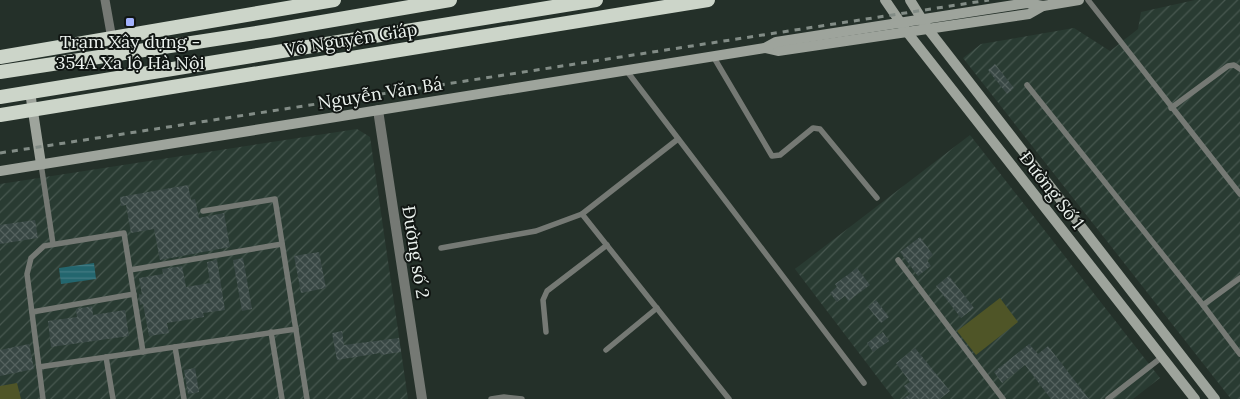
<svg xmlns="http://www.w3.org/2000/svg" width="1240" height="399" font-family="Lora,serif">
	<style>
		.industrial { fill: url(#industrial-furrows) }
		.pitch { fill: #4f5527 }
		.water { fill: url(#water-rules) }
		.building { fill: url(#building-cross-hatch) }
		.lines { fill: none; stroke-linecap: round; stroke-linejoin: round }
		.service { stroke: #757974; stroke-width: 5.5 }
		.pedestrian { stroke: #757974; stroke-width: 9 }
		.tertiary { stroke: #757974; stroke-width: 10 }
		.secondary { stroke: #9ea49c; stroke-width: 10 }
		.trunk { stroke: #ccd5c9; stroke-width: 14 }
		.rail { stroke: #828c86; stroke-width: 3; stroke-dasharray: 6 6; stroke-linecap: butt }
		.poi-dot { fill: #a3b2fd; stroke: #111613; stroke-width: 2 }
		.labels { text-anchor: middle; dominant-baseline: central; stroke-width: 4; stroke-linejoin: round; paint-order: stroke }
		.street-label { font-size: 18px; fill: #ecf3ef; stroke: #111613 }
		.poi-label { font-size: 18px; fill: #ecf3ef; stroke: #111613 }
	</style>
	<defs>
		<pattern id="industrial-furrows" width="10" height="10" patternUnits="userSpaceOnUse" patternTransform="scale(1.25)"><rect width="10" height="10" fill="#293b32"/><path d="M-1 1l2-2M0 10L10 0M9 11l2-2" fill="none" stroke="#485850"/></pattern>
		<pattern id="water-rules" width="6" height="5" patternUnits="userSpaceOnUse" patternTransform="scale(1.25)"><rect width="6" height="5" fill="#23666e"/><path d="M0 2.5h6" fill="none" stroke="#437c83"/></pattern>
		<pattern id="building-cross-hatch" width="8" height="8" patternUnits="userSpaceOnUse" patternTransform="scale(1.25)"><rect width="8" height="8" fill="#384744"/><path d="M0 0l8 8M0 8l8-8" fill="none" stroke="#55625f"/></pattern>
	</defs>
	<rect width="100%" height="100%" fill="#243029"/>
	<g class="industrial">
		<path d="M1195,0H1240V399H1231L963,58L981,44L1074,28L1110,51L1138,29L1141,12Z"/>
		<path d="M357,129L370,137L408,399H0V184Z"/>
		<path d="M970,135L1160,378L1133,399H894L795,269Z"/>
	</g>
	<g class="pitch">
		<path d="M1000,298L1018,322L976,355L957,331Z"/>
		<path d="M17,383L21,399H0V386Z"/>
	</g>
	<path class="water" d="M94,263L96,279L61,284L59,268Z"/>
	<g class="building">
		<path d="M995,64L1014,88L1007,94L988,70Z"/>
		<path d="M188,185L191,200L195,199L199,218L224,213L230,247L160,260L154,229L131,233L126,205L121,206L120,197Z"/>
		<path d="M35,220L38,238L0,244V225Z"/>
		<path d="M920,237L933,255L927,260L931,266L918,276L900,252Z"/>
		<path d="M319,252L326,288L301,293L294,256Z"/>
		<path d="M243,258L252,309L242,311L233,260Z"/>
		<path d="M217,260L225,310L203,313L204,317L167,323L169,333L149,336L143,304L140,305L139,294L142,295L139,278L163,274L162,269L182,266L186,287L210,283L207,262Z"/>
		<path d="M857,268L870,285L848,301L845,296L837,302L830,293L837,287L835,284Z"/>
		<path d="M949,276L974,308L961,318L936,286Z"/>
		<path d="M876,300L889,317L881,323L868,307Z"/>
		<path d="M92,306L93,315L125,310L129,336L51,347L48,321L77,317L76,309Z"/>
		<path d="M342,331L344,345L399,338L401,352L381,355L380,353L337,360L332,333Z"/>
		<path d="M883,332L889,341L873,352L867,343Z"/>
		<path d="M29,344L34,369L0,376V350Z"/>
		<path d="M1029,344L1038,354L1048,346L1089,399H1051L1025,365L1002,383L994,372Z"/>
		<path d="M915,348L950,391L940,399H903L910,394L904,386L910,382L896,363Z"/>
		<path d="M195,368L199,392L188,394L184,370Z"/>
	</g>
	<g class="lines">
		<g class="service">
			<path d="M1088,0L1240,194"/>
			<path d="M713,56L772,156L780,155L813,128L820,129L877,198"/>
			<path d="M626,70L864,383"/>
			<path d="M1027,85L1203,305L1240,354"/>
			<path d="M1171,108L1228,66L1234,65L1240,69"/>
			<path d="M41,164L53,244"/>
			<path d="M203,211L275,199L307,399"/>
			<path d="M582,214L729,399"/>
			<path d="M441,248L536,231L582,214L678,139"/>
			<path d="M898,260L1003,399"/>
			<path d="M130,270L282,244"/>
			<path d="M1203,305L1240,278"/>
			<path d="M32,312L134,294"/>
			<path d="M271,332L282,399"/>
			<path d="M546,332L543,300L547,291L607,245"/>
			<path d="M175,347L184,399"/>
			<path d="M606,350L657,308"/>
			<path d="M106,357L113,399"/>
			<path d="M39,367L296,329"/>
			<path d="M43,399L27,274L31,258L44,246L124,233L143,352"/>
			<path d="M491,399L504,397L522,399"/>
			<path d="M1108,399L1162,357"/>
		</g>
		<path class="pedestrian" d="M105,0L112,39"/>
		<path class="tertiary" d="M378,110L422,399"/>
		<g class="secondary">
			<path d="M885,0L907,32L1195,399"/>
			<path d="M910,0L928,29L1215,399"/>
			<path d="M765,48L778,51L1029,14L1043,6"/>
			<path d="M30,92L41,164"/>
			<path d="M0,171L765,48L776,42L1027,3L1043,6L1079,0"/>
		</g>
		<g class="trunk">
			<path d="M0,57L334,0"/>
			<path d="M0,72L269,31L450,0"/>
			<path d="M0,97L596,0"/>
			<path d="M0,115L708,0"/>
		</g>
		<path class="rail" d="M0,153L989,0"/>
	</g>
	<rect class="poi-dot" x="125" y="17" width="10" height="10" rx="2.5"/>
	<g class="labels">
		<g class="street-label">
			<text transform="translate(351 39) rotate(-9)">Võ Nguyên Giáp</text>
			<text transform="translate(380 93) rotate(-9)">Nguyễn Văn Bá</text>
			<text transform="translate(1052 190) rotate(52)">Đường Số 1</text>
			<text transform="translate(416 252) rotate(81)">Đường số 2</text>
		</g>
		<g class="poi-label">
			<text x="130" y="41">Trạm Xây dựng -<tspan x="130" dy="21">354A Xa lộ Hà Nội</tspan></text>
		</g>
	</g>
</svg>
